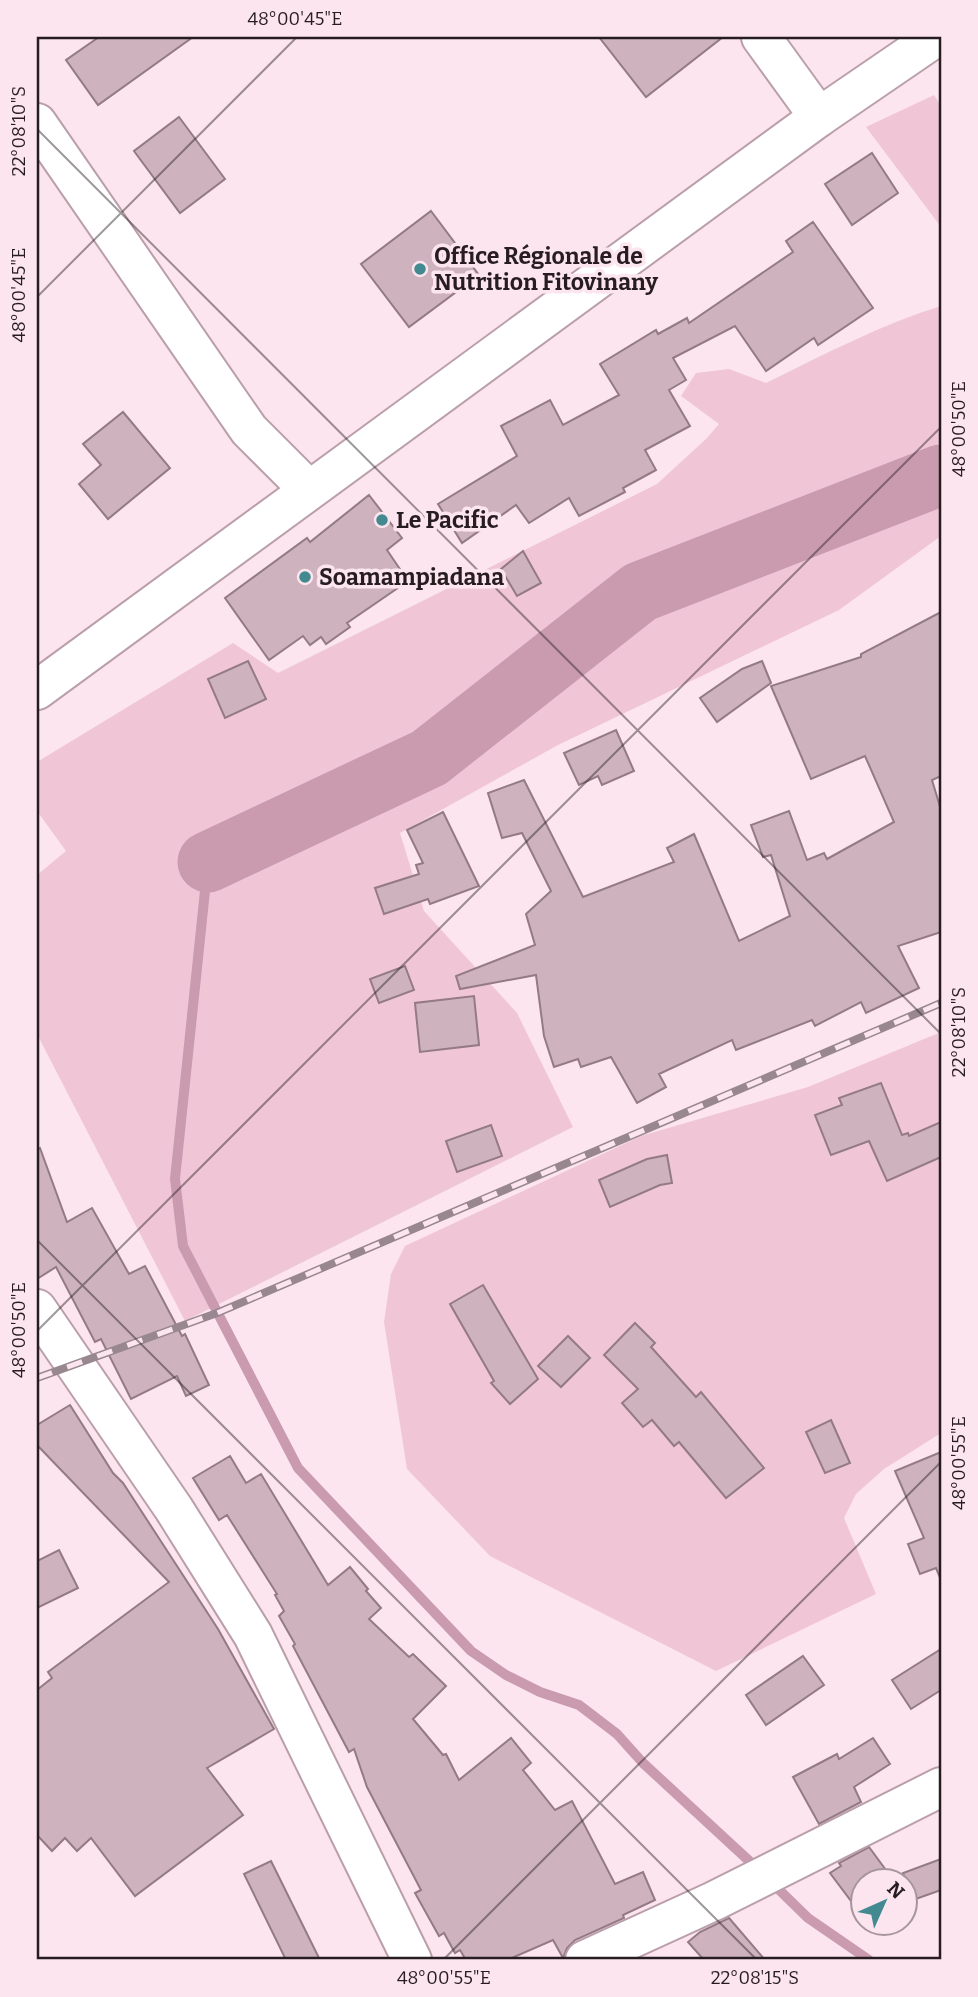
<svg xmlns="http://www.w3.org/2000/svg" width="978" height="1997" font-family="Bitter,serif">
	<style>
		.green { fill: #f0c6d7 }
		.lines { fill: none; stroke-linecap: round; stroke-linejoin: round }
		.stream { stroke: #ca9baf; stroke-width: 10 }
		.river { stroke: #ca9baf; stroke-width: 61 }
		.building { fill: #ceb3be; stroke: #937a84; stroke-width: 2 }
		.street-casing { stroke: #ba9faa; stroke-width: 42 }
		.secondary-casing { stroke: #ba9faa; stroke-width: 42 }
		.street { stroke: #fff; stroke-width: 38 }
		.secondary { stroke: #fff; stroke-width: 38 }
		.rail-casing { stroke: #98878e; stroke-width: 8 }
		.rail { stroke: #fce5ee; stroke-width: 5; stroke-dasharray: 16; stroke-linecap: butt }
		.ticks { fill: none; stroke: #271d21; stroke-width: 2; stroke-opacity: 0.45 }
		.poi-dot { fill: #438a90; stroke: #fce5ee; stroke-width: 2.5 }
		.labels { text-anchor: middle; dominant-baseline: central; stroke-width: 7; stroke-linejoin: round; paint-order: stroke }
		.poi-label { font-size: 23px; font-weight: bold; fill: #271d21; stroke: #fce5ee; text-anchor: start }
		.neatline { fill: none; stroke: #271d21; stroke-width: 2.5 }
		.ticks-label { font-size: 18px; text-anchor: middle; fill: #271d21 }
	</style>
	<rect width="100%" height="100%" fill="#fce5ee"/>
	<g class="green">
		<path d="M934,95L941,106V227L866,127Z"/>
		<path d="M941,306V536L839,610L558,745L400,833L424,911L517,1013L573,1127L185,1321L37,1034V875L66,851L37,811V762L233,643L278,673L657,484L706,439L719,424L681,396L696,373L729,369L766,383C823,355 880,325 941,306Z"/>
		<path d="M941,1032V1433L884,1469L856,1494L844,1518L876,1594L716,1671L490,1556L407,1469L384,1322L391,1274L405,1246L641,1136L808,1087Z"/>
	</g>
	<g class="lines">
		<g class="stream">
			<path d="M208,862L175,1179L183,1246L298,1468L471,1651L506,1675L540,1692L579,1705L617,1734L643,1763L759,1870"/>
			<path d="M770,1881L808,1918L869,1960"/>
		</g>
		<path class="river" d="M208,862L429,758L640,592L941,475"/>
	</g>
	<g class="building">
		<path d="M99,37H193L98,105L66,60Z"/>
		<path d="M599,37H723L646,97Z"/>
		<path d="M179,117L225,179L180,213L134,151Z"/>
		<path d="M872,153L898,193L852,225L825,184Z"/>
		<path d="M431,211L479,275L409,327L361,264Z"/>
		<path d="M813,222L873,308L818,345L814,338L766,371L735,326L673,358L686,380L669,390L690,426L645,450L656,470L623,488L625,492L579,516L569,498L529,523L516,505L462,543L438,504L517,456L501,426L550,400L563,425L619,395L600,364L656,330L658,334L687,318L689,323L793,252L786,241Z"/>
		<path d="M123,412L170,468L108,519L79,484L101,465L83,444Z"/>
		<path d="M369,495L402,538L387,550L408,581L347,623L350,627L326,644L321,637L310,645L303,636L269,660L225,598L307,538L310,542Z"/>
		<path d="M523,551L541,583L517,596L501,569Z"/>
		<path d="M941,612V776L932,780L941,810V932L898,946L919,988L866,1013L861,1002L815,1026L812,1020L736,1050L732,1040L659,1074L666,1087L637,1103L611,1057L581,1067L578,1059L554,1067L544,1036L536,975L460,989L456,976L535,945L526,914L551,891L522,833L502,838L488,793L524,780L583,897L674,862L667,848L694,834L739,941L790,916L771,855L763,857L751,825L789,811L807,860L824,853L827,859L894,822L865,756L811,779L771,686L861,657V654Z"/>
		<path d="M248,661L266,699L225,718L208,679Z"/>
		<path d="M762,661L771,683L717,722L700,698L742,669Z"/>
		<path d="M616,730L634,771L602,785L598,776L579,785L564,753Z"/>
		<path d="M443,812L479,886L430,904L428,899L384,914L375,888L419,874L416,865L423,863L407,830Z"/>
		<path d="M405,966L414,990L379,1003L370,979Z"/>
		<path d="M474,996L479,1045L420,1052L415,1003Z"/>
		<path d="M881,1083L902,1135L908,1133L909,1136L941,1122V1157L887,1181L869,1141L831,1155L815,1115L842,1105L839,1098Z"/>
		<path d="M491,1125L502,1156L457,1172L446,1141Z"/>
		<path d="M40,1148L67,1222L92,1208L129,1274L145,1266L182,1336L185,1334L209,1385L186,1396L177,1376L131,1399L101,1339L95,1342L56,1267L37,1279V1149Z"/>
		<path d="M667,1155L672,1183L660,1185L610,1207L599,1180L647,1159Z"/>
		<path d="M483,1285L538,1379L510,1404L491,1383L494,1381L450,1304Z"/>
		<path d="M635,1323L655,1343L651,1347L696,1397L701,1392L764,1468L726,1498L679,1442L674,1446L652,1420L643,1427L622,1403L638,1389L604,1355Z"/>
		<path d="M568,1336L590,1358L561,1387L538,1366Z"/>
		<path d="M70,1405L113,1473L123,1483L218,1629L274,1729L207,1768L243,1815L135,1896L91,1838L77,1851L65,1838L52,1851L37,1835V1690L52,1678L48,1672L169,1582L37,1445V1425Z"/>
		<path d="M831,1420L850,1463L825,1473L806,1432Z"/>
		<path d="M941,1452V1580L936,1568L920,1574L908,1544L924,1538L895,1471Z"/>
		<path d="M230,1456L246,1483L261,1474L328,1585L350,1567L368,1589L366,1591L381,1608L369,1619L409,1657L413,1654L446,1686L413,1719L443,1755L446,1754L459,1780L511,1738L531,1763L523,1770L555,1810L572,1801L615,1884L643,1872L655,1900L623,1915L624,1918L575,1940L567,1948L563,1958L553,1940L507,1960H466L460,1950L455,1953L444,1933L439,1936L415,1893L421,1890L367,1787L354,1749L349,1752L293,1646L295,1644L279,1616L284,1611L275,1595L277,1594L227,1515L219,1520L193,1478Z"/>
		<path d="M59,1550L78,1588L37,1608V1561Z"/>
		<path d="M941,1649V1690L911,1709L892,1680Z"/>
		<path d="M803,1656L824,1685L766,1725L746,1695Z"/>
		<path d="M873,1738L890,1764L854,1787L861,1802L819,1824L793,1777L837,1754L839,1759Z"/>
		<path d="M869,1847L894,1881H863V1917L830,1873L841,1866L839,1863Z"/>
		<path d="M941,1859V1890L913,1900L903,1873Z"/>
		<path d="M271,1861L320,1960H286L244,1874Z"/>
		<path d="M729,1918L765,1960H704L688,1942L700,1932Z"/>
	</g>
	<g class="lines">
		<defs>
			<g id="street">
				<path d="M761,37L819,117"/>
				<path d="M37,123L249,430L309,490"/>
				<path d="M37,1309L174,1509L253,1635L412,1960"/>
				<path d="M585,1960L714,1901L941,1787"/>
			</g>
			<path id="secondary" d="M37,690L819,117L936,37"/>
		</defs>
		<use href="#street" class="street-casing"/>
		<use href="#secondary" class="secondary-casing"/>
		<use href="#street" class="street"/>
		<use href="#secondary" class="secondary"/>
		<defs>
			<path id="rail" d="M37,1378L217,1313L941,1003"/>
		</defs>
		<use href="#rail" class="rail-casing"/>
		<use href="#rail" class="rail"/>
	</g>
	<path class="ticks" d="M37,129L941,1034M37,297L297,37M37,1240L757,1960M37,1331L941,427M443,1960L941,1462"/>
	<g class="poi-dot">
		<circle cx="420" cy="269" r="7"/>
		<circle cx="382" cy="520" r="7"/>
		<circle cx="305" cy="577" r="7"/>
	</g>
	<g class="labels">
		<g class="poi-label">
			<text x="434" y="256">Office Régionale de<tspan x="434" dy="26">Nutrition Fitovinany</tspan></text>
			<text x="396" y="520">Le Pacific</text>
			<text x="319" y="577">Soamampiadana</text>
		</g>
	</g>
	<rect width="978" height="1997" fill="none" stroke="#fce5ee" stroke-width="77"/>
	<g transform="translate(884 1902) rotate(45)"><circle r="33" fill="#fce5ee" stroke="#a7959c" stroke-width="2"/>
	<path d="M0-5L12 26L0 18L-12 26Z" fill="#438a90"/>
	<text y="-10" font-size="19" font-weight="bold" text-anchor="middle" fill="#271d21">N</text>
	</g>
	<rect x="38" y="38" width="902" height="1920" class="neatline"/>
	<g class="ticks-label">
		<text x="295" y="25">48°00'45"E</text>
		<text transform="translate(19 131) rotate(-90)" y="6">22°08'10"S</text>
		<text transform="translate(19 295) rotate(-90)" y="6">48°00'45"E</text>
		<text transform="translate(959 429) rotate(-90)" y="6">48°00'50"E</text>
		<text transform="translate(959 1032) rotate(-90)" y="6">22°08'10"S</text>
		<text transform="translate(19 1330) rotate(-90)" y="6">48°00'50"E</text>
		<text transform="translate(959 1463) rotate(-90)" y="6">48°00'55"E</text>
		<text x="444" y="1984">48°00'55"E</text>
		<text x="755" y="1984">22°08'15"S</text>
	</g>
</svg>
